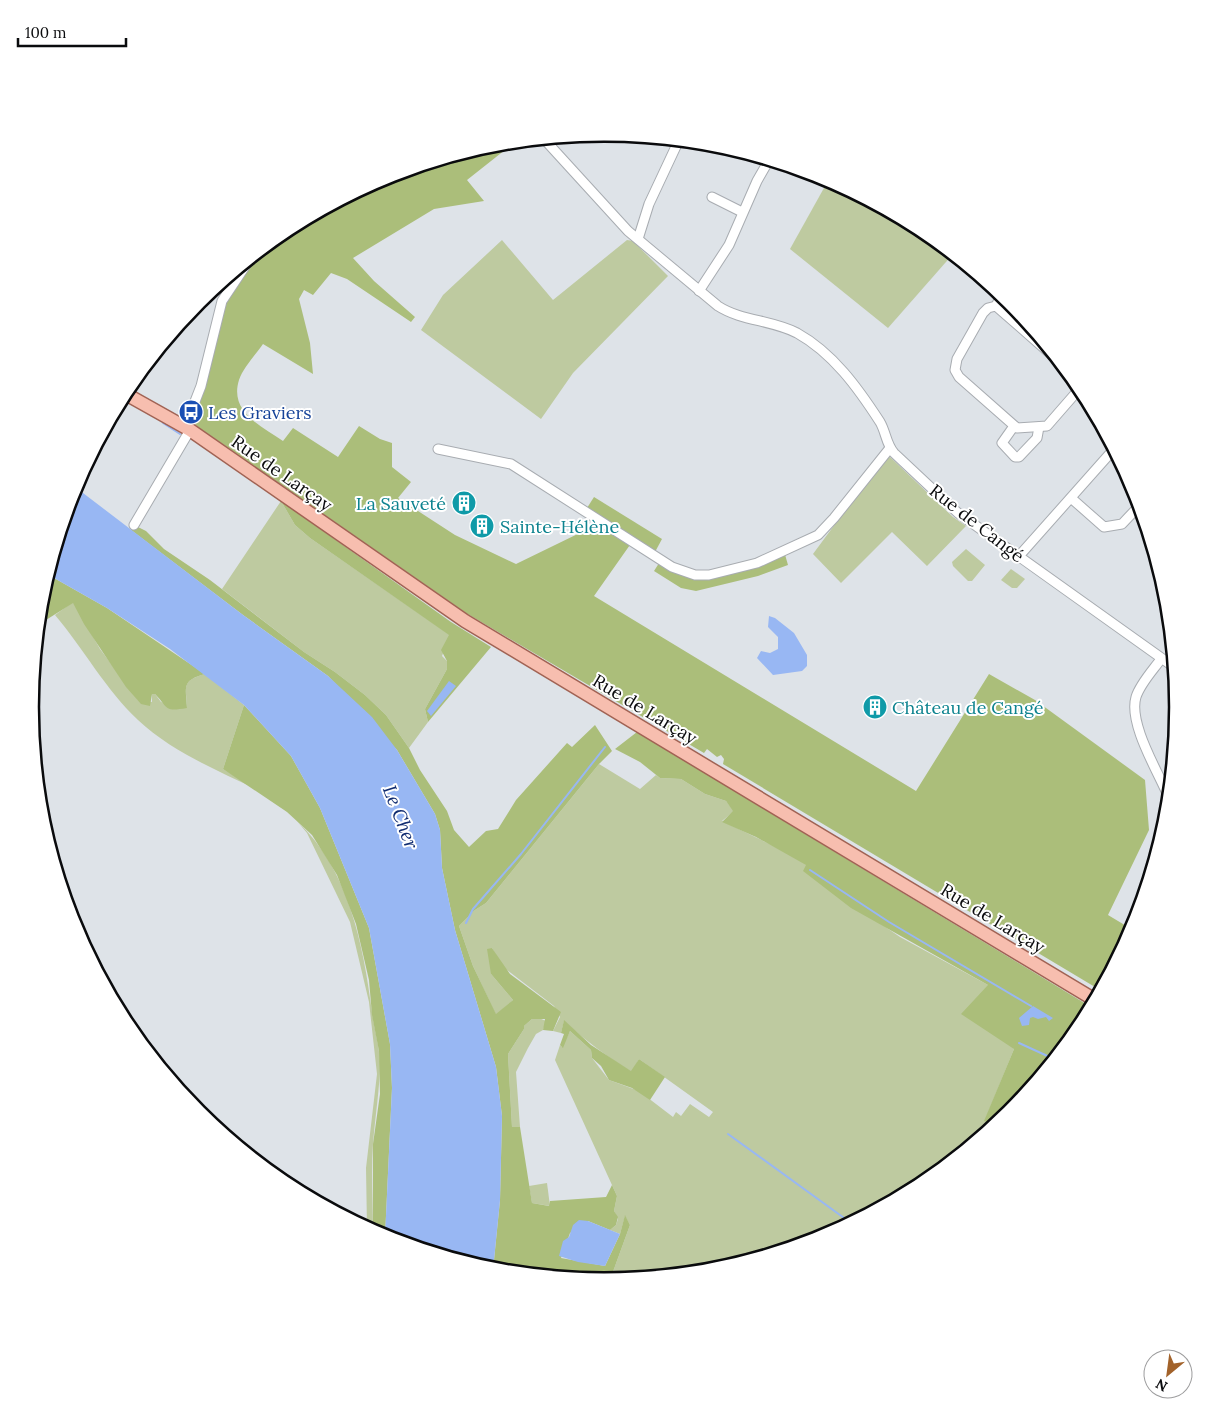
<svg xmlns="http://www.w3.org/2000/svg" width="1208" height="1414" font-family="Lora,serif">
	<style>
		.green { fill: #becaa0 }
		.forest { fill: #abbe7a }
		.water { fill: #98b7f3 }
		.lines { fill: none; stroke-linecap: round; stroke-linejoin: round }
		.stream { stroke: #98b7f3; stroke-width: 2 }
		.street-casing { stroke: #a8acb1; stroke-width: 11 }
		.primary-casing { stroke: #a16354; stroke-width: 15 }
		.street { stroke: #fff; stroke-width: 9 }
		.primary { stroke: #f7beaf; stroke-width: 12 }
		.labels { text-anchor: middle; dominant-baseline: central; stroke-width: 4; stroke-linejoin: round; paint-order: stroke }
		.transit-label { font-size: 18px; fill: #164399; stroke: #fff; text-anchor: start }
		.street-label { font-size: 18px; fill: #0a0b0d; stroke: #fff }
		.culture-label { font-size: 18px; fill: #0d838f; stroke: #fff; text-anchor: start }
		.water-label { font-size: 19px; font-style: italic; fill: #102c71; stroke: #fff }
		.rim { fill: none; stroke: #0a0b0d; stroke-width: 2.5 }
	</style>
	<rect width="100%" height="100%" fill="#dee3e8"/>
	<g class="green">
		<path d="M829,179L923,230L953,254L888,328L790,249Z"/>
		<path d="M502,240L553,300L627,240L633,241L668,276L573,373L541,419L421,330L443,295Z"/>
		<path d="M890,457L953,517L966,526L927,566L892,532L841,583L813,554L884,458Z"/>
		<path d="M281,501L295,525L310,538L450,635L442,656L447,661V669L425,709L428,722L409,748L386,715L365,695L335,672L304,652L222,589Z"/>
		<path d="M966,549L985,565L972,581H968L953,566L952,562Z"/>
		<path d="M1011,569L1025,579L1017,588H1012L1001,580Z"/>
		<path d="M73,602L100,649L138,700L152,702V694H155L161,702L187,708C186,686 181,681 205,674L244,705L223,769L256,789C216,770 171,751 138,720C105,689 84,649 55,615Z"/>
		<path d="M599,764L640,789L656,775L660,778L681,779L705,794L726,801L734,811L722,821L788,853L807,865L804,871L900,937L988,985L1014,1049L985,1120L995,1125L923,1184L823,1237L716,1270L610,1280L630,1225L625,1216L620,1234L610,1230L616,1225L618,1219L614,1211L617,1196L555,1060L560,1045L562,1047L570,1031L591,1050L592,1058L609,1080L639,1091L673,1117L676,1112L681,1116L690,1104L709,1117L713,1112L639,1059L632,1072C607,1057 585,1040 564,1021L561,1033L553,1031L560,1017L554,1006L503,967L492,948L491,974L513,1000L496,1015L473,966L459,926L475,910L486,903Z"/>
		<path d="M297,821C349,870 363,944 372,1012C374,1028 379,1044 380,1061C380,1089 375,1116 373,1144C371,1173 373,1202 373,1231L367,1228L366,1168L377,1074L369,1002L350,922L307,833Z"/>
		<path d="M532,1019L539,1018L546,1021L543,1030L536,1034L528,1048L516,1072L520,1127H512L508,1054L524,1029V1026Z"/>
		<path d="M547,1183L550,1206L532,1203L529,1186Z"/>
	</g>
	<g class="forest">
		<path d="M515,142L467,180L484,201L434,209L353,258L374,281L415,317L411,322L347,279L331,273L313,295L304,290L299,299L310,343L313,374L263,344C256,354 243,368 239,380C229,412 261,426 283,441L293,428L338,457L359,426L380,439L392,443V467L411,482L398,498L455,535L516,564L592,527L597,520L632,542L594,596L916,791L989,674L1035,700L1145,780L1149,830L1108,915L1133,930L1100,990L723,764L724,759L721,755L717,757L707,749L704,753L466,613L198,427L189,418L222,301L250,258L285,230L385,177L492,144Z"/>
		<path d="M594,497L662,539L655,552L587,508Z"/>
		<path d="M281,501L451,622L491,647L428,722L425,709L447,669V661L441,650L449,635L310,538L295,525Z"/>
		<path d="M134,525L146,531L164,549L210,580L304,652L335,672L365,695L386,715L409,748L420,770L447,811L454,830L469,847L486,831L498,829L516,800L567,743L572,747L595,725L612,751L599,764L486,903L475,910L459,926L473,966L496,1014L513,1000L491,974L487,949L492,948L510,974L561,1012L553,1031L543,1030L545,1019H532L524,1026V1029L508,1054L512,1127H520L532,1203L549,1206L550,1201L606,1197L612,1185L617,1196L614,1211L618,1217L616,1225L610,1230L588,1221L570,1233L561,1258L605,1266L620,1234L625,1215L630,1225L610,1280L493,1270L500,1200L502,1116L496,1067L455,930L442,868L440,830L435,814L397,750L328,676L243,615L131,530Z"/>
		<path d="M784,551L788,565L758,576L696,591L681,588L654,571L661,560L702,576Z"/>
		<path d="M47,574L107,608L205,674C181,681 186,686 187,708C163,712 169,708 155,694H152L150,706L141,704L126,687L84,624L73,603L38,625L41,595Z"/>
		<path d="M244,705L291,756L320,808L369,928L390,1044L392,1088L385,1237L373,1231V1144L380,1094L379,1051L372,1015L369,980L356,924L337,875L312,835L287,812L223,769Z"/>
		<path d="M637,732L1091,1007L1081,1026L1010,1113L995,1125L984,1121L1014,1049L961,1014L988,985L851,908L803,871L806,865L756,837L722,822L733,811L726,801L705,794L681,779L660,778L640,762L615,749Z"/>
		<path d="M564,1020L591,1045L631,1071L639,1059L665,1077L650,1100L632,1088L609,1080L601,1066L592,1058L591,1050L570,1031L563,1048L560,1045L564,1034L561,1033Z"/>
	</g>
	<g class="water">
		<path d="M73,490L83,493L243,615L328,676L372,717L397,750L435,814L440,830L442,868L455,930L496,1067L502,1116L500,1200L493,1270L385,1237L392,1088L390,1044L369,928L320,808L291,756L244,705L170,649L107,608L47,574Z"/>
		<path d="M769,616L775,618L794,633L807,655V666L802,671L773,675L757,658L761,651L770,653L778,649V637L768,627Z"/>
		<path d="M449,681L456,686L431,716L427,711Z"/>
		<path d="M1033,1006L1053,1018L1049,1021L1046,1017L1038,1019L1033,1017L1030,1018L1029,1025L1022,1026L1019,1018Z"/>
		<path d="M579,1220L588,1221L620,1234L605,1266L578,1262L559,1256L563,1241L569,1237L573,1225Z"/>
	</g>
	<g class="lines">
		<g class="stream">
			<path d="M163,423L180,434"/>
			<path d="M810,870L889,922L1031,1006"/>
			<path d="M466,923L473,909L521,854L605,747"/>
			<path d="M1019,1043L1054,1059"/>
			<path d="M728,1134L851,1223"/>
			<path d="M981,1136L983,1133L989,1130"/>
		</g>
		<defs>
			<g id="street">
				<path d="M544,139L628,231L718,306C741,321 772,320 797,333C833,353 858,388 880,422C886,432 886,444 894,453L958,513L1174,667"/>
				<path d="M712,197L742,212"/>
				<path d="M638,239L649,204L679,140"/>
				<path d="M699,291L729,245L757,181L769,160"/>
				<path d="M996,306L1002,294"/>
				<path d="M1061,363L996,306L988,308L983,313L957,359L955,370L959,377L1017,428L1047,426L1081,387"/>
				<path d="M1014,426L1002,443L1015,457H1019L1037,438L1039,427"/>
				<path d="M185,427L201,386L222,301L250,259"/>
				<path d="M438,449L511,464L672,567L695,575H709L757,563L818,535L834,518L890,448"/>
				<path d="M1071,498L1104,527L1122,524L1140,505"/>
				<path d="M134,525L190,430"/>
				<path d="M1019,556L1114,449"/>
				<path d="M1161,659C1153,670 1140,684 1136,697C1128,724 1159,773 1169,798"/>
			</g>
			<path id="primary" d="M124,393L190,430L465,621L1095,1000"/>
		</defs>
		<use href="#street" class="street-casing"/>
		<use href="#primary" class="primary-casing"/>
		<use href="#street" class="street"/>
		<use href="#primary" class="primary"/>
	</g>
	<defs>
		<symbol id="bus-disc" viewBox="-11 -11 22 22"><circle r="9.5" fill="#1a4fb4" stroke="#fff"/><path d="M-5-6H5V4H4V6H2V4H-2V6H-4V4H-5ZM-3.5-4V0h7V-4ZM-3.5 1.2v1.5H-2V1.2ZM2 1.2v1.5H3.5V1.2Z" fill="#fff"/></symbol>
		<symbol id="building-disc" viewBox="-11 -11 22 22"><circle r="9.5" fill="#0f9aa8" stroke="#fff"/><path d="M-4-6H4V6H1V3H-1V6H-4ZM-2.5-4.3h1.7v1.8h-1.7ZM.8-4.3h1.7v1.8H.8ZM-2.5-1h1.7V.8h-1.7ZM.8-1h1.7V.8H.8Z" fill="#fff"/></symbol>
	</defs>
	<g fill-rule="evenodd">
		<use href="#bus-disc" x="177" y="398" width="28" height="28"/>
		<use href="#building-disc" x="450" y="489" width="28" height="28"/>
		<use href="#building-disc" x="468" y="512" width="28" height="28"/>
		<use href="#building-disc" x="861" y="693" width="28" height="28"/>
	</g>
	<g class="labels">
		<g class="transit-label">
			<text x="208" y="412">Les Graviers</text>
		</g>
		<g class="street-label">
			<text transform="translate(282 473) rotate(35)">Rue de Larçay</text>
			<text transform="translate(977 523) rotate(38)">Rue de Cangé</text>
			<text transform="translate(645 709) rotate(31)">Rue de Larçay</text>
			<text transform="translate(993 918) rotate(31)">Rue de Larçay</text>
		</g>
		<g class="culture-label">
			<text x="446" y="503" text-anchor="end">La Sauveté</text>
			<text x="500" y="526">Sainte-Hélène</text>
			<text x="892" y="707">Château de Cangé</text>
		</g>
		<g class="water-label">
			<text transform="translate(401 817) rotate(69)">Le Cher</text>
		</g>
	</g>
	<path d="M0 0H1208V1414H0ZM39 707a565 565 0 1 1 1130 0a565 565 0 1 1-1130 0Z" fill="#fff" fill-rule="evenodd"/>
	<path class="rim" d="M39 707a565 565 0 1 1 1130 0a565 565 0 1 1-1130 0Z"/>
	<g transform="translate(1168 1374) rotate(209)"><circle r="24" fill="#ffffff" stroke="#9d9d9e"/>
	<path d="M0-4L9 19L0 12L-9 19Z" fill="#a2622a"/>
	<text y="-8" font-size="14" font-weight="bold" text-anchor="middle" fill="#0a0b0d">N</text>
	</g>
	<path d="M18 38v8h108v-8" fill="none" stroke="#0a0b0d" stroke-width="2.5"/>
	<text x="25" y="38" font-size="15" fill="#0a0b0d" stroke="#ffffff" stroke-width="4" paint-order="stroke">100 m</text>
</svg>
